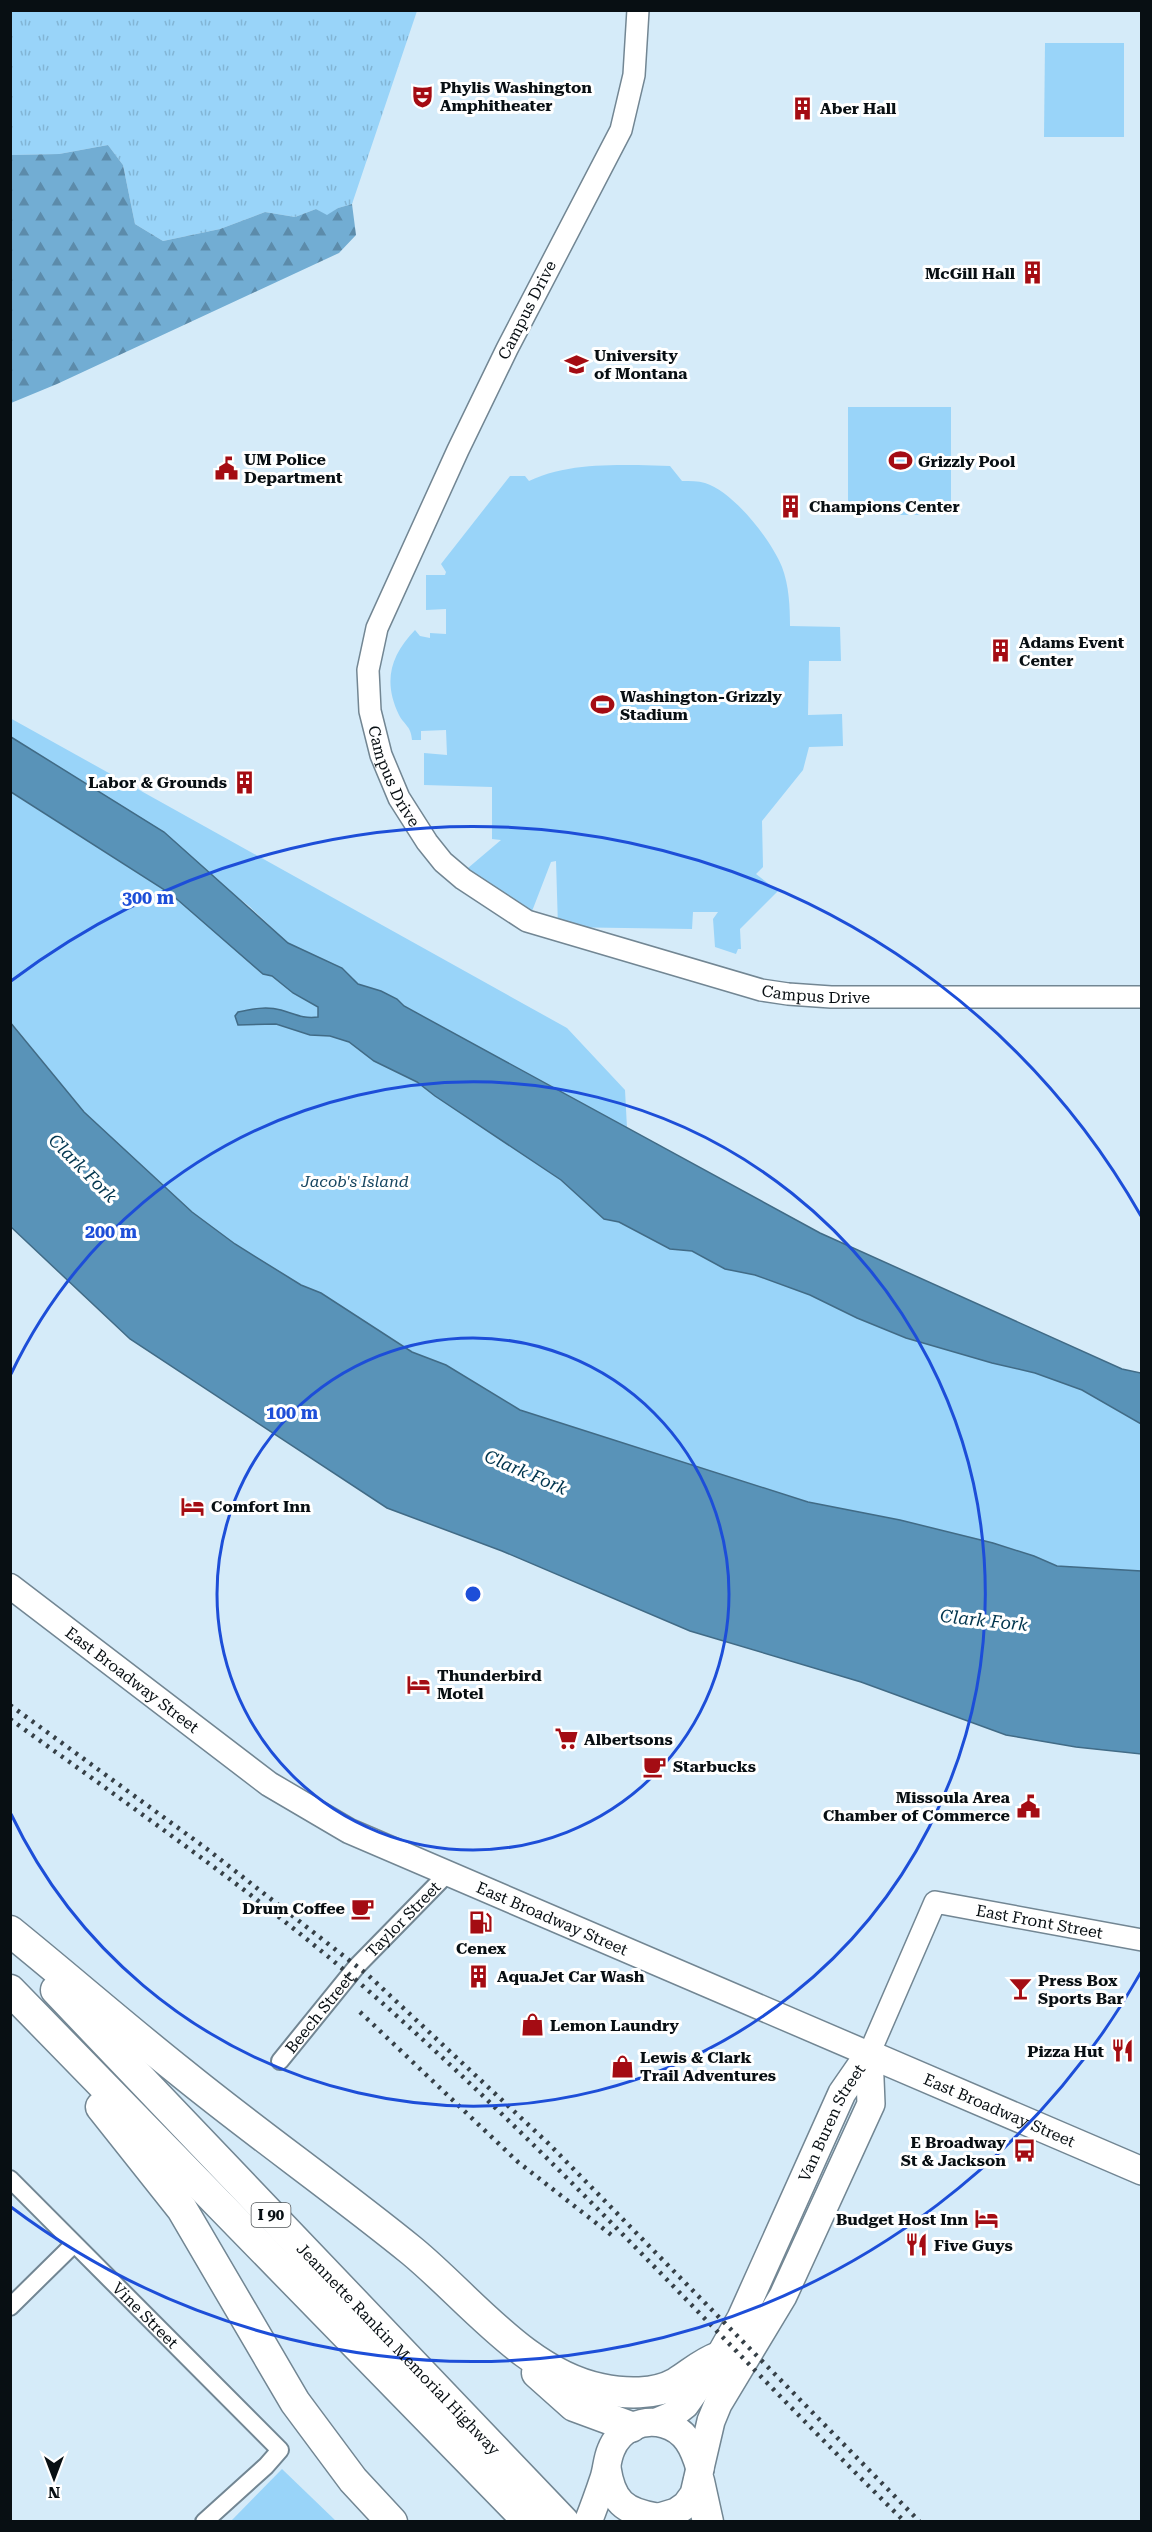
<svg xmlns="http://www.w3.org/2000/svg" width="1152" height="2532" font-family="'Roboto Serif',serif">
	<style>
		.grass { fill: url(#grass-tufts) }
		.forest { fill: url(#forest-firs) }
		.park { fill: #99d4f9 }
		.water { fill: #5993b8; stroke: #416b86; stroke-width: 1.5 }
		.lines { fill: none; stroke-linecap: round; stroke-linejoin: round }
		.minor-casing { stroke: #728693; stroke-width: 20 }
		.tertiary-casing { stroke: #728693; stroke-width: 24 }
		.secondary-casing { stroke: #728693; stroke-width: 27 }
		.trunk-casing { stroke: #728693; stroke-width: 30 }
		.motorway-casing { stroke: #728693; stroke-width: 33 }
		.minor { stroke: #fff; stroke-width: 16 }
		.tertiary { stroke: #fff; stroke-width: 21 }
		.secondary { stroke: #fff; stroke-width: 24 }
		.trunk { stroke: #fff; stroke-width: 27 }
		.motorway { stroke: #fff; stroke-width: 30 }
		.rail { stroke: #364047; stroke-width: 4.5; stroke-dasharray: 3 6; stroke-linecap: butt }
		.ring { fill: none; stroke: #1d4ed8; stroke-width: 3 }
		.labels { text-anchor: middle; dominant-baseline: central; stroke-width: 6; stroke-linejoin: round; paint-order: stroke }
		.shield { fill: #fff; stroke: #52575a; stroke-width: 1.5 }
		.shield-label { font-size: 15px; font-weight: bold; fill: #080f13 }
		.poi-label { font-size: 16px; font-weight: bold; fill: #080f13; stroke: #fff; text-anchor: start }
		.street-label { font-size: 16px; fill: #080f13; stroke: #fff }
		.park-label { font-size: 16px; font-style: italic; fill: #174661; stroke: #fff }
		.water-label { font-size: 18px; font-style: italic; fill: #01354e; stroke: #fff }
		.centre { fill: #1d4ed8; stroke: #fff; stroke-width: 3 }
		.ring-label { font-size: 18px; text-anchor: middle; font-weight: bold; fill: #1d4ed8; stroke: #fff; stroke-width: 6; stroke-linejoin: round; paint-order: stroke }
	</style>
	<defs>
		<pattern id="grass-tufts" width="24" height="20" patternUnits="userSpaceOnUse" patternTransform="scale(1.5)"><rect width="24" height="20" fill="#99d4f9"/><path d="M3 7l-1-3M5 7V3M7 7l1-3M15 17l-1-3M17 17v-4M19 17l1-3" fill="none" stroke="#82b5d5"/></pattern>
		<pattern id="forest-firs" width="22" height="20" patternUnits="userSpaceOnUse" patternTransform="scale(1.5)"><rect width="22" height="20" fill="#72add3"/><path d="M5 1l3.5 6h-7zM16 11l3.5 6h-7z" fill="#5c8baa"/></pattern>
	</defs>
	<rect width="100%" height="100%" fill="#d5ebf9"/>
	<path class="grass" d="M10,11H417L352,204L338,208L327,216L316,209L295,217L265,212L220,229L163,241L135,224L123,165L108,145L59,154L11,155Z"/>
	<path class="forest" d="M108,145L123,165L135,224L163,241L220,229L265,212L295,217L316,209L327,215L338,208L352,204L356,235L339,253L57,384L11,403V155L59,154Z"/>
	<g class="park">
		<path d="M1045,43H1124V137H1044Z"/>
		<rect x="848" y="407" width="103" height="108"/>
		<path d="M638,465L670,466L682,481C690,481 698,481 705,483C734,492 771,540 782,567C789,585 790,607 790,626L840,627L841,661H809L808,715L842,714L843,746L809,747L803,770L762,821L763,867L756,874L778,891L740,929L741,949H738L736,954L715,947L713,919L718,912H693L692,929L558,927L556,861L551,862L529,919L513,910L468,868L501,840L492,839V787L424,785V753L447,755L446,730L421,731V740H412C411,726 405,726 399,715C383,682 390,656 415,630L420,636L430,638V633L446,634V609L426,610V575H445L446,572L441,564L510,476H525L529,481C563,465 600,465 638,465Z"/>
		<path d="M10,718L567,1028L625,1090L627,1128L404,1006L397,999L381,991L358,984L342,968L288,943L249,906L107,797L11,737Z"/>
		<path d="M10,792L171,894L293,993L318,1007V1017C303,1019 293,1016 280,1010L238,1025L276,1024L310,1035H330L349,1042L374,1061L417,1082L435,1096L561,1180L604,1219L619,1222L670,1249L692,1251L725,1269L755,1275L810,1295L857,1318L906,1338L992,1363L1035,1373L1082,1390L1141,1424V1571L1057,1566L1034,1556L993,1543L900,1520L808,1502L520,1410L446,1365L412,1352L321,1293L301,1286L235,1244L192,1212L84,1112L11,1022Z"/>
		<path d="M282,2469L336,2521H231Z"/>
	</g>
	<g class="water">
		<path d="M11,737L164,832L288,943L342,968L358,984L381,991L397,999L404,1006L820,1233L1122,1369L1141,1373V1424L1082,1390L1035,1373L992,1363L906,1338L857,1318L810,1295L755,1275L725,1269L692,1251L670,1249L619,1222L604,1219L561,1180L435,1096L417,1082L374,1061L349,1042L330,1036L310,1035L276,1024L238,1025L235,1016L238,1012C252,1009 266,1006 281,1010C295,1014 303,1019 318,1017V1007L293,993L272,976L263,974L171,894L11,792Z"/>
		<path d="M10,1022L84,1112L192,1212L235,1244L301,1285L321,1293L412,1352L446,1365L520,1410L808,1502L900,1520L993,1543L1034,1556L1057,1566L1141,1571V1754L1076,1747L1006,1735L861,1682L690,1631L502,1551L387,1508L130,1339L11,1227Z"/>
	</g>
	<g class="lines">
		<defs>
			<g id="minor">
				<path id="s1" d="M280,2061L357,1966L448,1873"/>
				<path id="s2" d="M10,2179L280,2450L266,2466L204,2522"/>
				<path d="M10,2307L74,2244"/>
			</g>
			<g id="tertiary">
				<path id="s3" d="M638,10L634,75L621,130L507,349L458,450L377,628L368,670L370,711L381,755L399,798L427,842L443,862L463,879L527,921L761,990L788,994L831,997H1142"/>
				<path id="s4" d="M869,2054L935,1902L1142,1940"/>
			</g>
			<g id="secondary">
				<path id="s5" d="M10,1586L269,1784L349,1831L869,2054"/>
			</g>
			<g id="trunk">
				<path id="s6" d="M869,2054L1142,2171"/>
				<path id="s7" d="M657,2422L671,2416L685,2405L719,2357L741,2318L842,2093L869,2054"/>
				<path d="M607,2468C612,2501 624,2512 657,2517"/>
				<path d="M588,2522C594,2507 599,2493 604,2478C607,2469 607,2459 611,2450C619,2429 642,2418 664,2424C686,2430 694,2448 700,2469"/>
				<path d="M643,2522L676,2512L686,2505L694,2494L711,2421L718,2404L783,2296L871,2104L869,2054"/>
			</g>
			<g id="motorway">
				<path d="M10,1931C68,1978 124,2027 182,2073C257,2134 337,2190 412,2251C469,2298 526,2374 601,2389C625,2394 655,2395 676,2383C691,2374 702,2363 719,2357"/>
				<path d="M10,1990L529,2522"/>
				<path id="s8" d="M56,1990L564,2522"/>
				<path d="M101,2107L182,2209L295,2402L353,2480L392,2522"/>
				<path d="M537,2373L574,2406L631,2427"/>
				<path d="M699,2481L708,2522"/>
			</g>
		</defs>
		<use href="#minor" class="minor-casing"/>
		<use href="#tertiary" class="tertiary-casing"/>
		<use href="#secondary" class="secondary-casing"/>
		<use href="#trunk" class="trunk-casing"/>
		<use href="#motorway" class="motorway-casing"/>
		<use href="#minor" class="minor"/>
		<use href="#tertiary" class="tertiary"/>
		<use href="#secondary" class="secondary"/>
		<use href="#trunk" class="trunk"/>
		<use href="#motorway" class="motorway"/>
		<g class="rail">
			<path d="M10,1705L207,1849L368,1975L549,2144L920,2522"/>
			<path d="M10,1719C142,1815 278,1908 399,2018C576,2177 735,2355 905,2522"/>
			<path d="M360,2012L518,2162L614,2237"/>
		</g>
	</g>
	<g class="ring">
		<circle cx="473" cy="1594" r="256"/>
		<path d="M11 1374A512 512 0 1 1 11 1814"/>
		<path d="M1141 1972A768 768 0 0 1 11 2207M11 981A768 768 0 0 1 1141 1216"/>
	</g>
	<defs>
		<symbol id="theatre-bare" viewBox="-9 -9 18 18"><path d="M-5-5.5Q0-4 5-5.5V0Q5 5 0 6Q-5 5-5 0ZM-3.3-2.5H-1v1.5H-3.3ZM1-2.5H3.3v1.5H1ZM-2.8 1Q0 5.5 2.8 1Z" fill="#a40c13" stroke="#fff" stroke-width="2.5" paint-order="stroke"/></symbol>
		<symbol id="building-bare" viewBox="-9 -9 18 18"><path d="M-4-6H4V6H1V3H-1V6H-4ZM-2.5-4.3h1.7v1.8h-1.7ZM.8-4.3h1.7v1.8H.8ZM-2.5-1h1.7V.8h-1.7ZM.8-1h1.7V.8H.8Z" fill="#a40c13" stroke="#fff" stroke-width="2.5" paint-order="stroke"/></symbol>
		<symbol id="university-bare" viewBox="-9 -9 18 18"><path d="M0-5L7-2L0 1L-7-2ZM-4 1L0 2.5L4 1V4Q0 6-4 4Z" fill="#a40c13" stroke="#fff" stroke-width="2.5" paint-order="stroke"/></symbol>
		<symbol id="stadium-bare" viewBox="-9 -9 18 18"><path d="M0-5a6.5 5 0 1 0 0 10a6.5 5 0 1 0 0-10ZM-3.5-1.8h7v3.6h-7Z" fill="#a40c13" stroke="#fff" stroke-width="2.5" paint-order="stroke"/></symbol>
		<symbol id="civic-bare" viewBox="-9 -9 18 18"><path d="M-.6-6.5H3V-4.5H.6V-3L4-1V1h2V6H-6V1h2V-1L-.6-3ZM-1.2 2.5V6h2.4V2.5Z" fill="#a40c13" stroke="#fff" stroke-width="2.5" paint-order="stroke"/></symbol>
		<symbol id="hotel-bare" viewBox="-9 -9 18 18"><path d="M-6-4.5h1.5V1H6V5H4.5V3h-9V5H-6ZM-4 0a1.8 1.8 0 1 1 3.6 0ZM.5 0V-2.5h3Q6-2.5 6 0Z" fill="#a40c13" stroke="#fff" stroke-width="2.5" paint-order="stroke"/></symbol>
		<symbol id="supermarket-bare" viewBox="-9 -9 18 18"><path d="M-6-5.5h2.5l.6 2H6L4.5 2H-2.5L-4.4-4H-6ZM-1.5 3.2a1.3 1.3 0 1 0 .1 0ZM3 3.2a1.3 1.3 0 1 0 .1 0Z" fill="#a40c13" stroke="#fff" stroke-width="2.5" paint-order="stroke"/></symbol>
		<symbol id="cafe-bare" viewBox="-9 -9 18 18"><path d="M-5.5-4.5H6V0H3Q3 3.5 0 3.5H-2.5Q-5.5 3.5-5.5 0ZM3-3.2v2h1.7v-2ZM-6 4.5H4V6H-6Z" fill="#a40c13" stroke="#fff" stroke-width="2.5" paint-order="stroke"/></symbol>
		<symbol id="fuel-bare" viewBox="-9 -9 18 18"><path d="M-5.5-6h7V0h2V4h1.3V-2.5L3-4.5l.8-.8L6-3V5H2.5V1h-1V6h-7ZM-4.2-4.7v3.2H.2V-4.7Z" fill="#a40c13" stroke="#fff" stroke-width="2.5" paint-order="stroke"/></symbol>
		<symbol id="bar-bare" viewBox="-9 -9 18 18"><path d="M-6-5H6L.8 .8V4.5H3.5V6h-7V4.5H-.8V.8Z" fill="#a40c13" stroke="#fff" stroke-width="2.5" paint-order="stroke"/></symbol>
		<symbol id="shop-bare" viewBox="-9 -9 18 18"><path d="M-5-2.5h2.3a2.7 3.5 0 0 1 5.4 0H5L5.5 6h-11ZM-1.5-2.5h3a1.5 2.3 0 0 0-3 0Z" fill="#a40c13" stroke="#fff" stroke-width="2.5" paint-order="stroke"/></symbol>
		<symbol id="restaurant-bare" viewBox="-9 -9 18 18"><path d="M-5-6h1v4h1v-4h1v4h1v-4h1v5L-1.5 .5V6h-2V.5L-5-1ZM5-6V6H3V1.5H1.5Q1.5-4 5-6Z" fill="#a40c13" stroke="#fff" stroke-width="2.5" paint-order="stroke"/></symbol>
		<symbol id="bus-bare" viewBox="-9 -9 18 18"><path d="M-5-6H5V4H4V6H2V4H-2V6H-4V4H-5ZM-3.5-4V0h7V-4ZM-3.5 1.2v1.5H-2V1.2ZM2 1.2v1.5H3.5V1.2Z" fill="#a40c13" stroke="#fff" stroke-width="2.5" paint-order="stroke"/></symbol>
	</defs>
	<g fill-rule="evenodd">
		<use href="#theatre-bare" x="406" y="80" width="33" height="33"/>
		<use href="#building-bare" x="786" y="92" width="33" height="33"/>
		<use href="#building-bare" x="1016" y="256" width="33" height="33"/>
		<use href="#university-bare" x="560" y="348" width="33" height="33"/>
		<use href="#stadium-bare" x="884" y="444" width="33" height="33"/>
		<use href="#civic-bare" x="210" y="452" width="33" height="33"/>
		<use href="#building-bare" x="774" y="490" width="33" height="33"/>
		<use href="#building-bare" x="984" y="634" width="33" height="33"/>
		<use href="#stadium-bare" x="586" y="688" width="33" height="33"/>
		<use href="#building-bare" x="228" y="766" width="33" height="33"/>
		<use href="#hotel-bare" x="176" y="1490" width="33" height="33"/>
		<use href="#hotel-bare" x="402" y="1668" width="33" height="33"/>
		<use href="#supermarket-bare" x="550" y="1722" width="33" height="33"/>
		<use href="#cafe-bare" x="638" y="1750" width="33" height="33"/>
		<use href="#civic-bare" x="1012" y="1790" width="33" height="33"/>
		<use href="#cafe-bare" x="346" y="1892" width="33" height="33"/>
		<use href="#fuel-bare" x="464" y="1906" width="33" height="33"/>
		<use href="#building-bare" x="462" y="1960" width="33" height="33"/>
		<use href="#bar-bare" x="1004" y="1972" width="33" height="33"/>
		<use href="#shop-bare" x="516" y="2008" width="33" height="33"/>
		<use href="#restaurant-bare" x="1106" y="2034" width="33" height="33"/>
		<use href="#shop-bare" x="606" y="2050" width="33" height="33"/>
		<use href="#bus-bare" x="1008" y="2134" width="33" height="33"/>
		<use href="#hotel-bare" x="970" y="2202" width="33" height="33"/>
		<use href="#restaurant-bare" x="900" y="2228" width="33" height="33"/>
	</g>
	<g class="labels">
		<rect class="shield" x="251.5" y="2203" width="39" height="24" rx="4.5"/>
		<g class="shield-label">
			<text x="271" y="2215">I 90</text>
		</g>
		<g class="poi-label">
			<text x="440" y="87">Phylis Washington<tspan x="440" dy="18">Amphitheater</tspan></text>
			<text x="820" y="108">Aber Hall</text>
			<text x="1015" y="273" text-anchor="end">McGill Hall</text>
			<text x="594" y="355">University<tspan x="594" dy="18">of Montana</tspan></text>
			<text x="244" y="459">UM Police<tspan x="244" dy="18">Department</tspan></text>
			<text x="918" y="461">Grizzly Pool</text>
			<text x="809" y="506">Champions Center</text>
			<text x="1019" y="642">Adams Event<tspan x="1019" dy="18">Center</tspan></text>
			<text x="620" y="696">Washington-Grizzly<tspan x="620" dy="18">Stadium</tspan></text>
			<text x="227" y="782" text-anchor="end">Labor &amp; Grounds</text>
			<text x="211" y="1506">Comfort Inn</text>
			<text x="437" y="1675">Thunderbird<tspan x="437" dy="18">Motel</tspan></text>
			<text x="584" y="1739">Albertsons</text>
			<text x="673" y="1766">Starbucks</text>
			<text x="1010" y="1797" text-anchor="end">Missoula Area<tspan x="1010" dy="18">Chamber of Commerce</tspan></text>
			<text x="345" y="1908" text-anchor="end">Drum Coffee</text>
			<text x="481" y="1948" text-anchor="middle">Cenex</text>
			<text x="497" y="1976">AquaJet Car Wash</text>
			<text x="1038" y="1980">Press Box<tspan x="1038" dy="18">Sports Bar</tspan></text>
			<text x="550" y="2025">Lemon Laundry</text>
			<text x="1104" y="2051" text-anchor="end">Pizza Hut</text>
			<text x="640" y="2057">Lewis &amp; Clark<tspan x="640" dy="18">Trail Adventures</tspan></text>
			<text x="1006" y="2142" text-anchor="end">E Broadway<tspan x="1006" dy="18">St &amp; Jackson</tspan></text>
			<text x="968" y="2219" text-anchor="end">Budget Host Inn</text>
			<text x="934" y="2245">Five Guys</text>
		</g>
		<g class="street-label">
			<text transform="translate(527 310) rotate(-63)">Campus Drive</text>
			<text stroke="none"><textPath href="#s3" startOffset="830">Campus Drive</textPath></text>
			<text stroke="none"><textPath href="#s3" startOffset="1332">Campus Drive</textPath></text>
			<text stroke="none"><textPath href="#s5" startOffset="154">East Broadway Street</textPath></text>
			<text stroke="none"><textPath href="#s5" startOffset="640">East Broadway Street</textPath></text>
			<text stroke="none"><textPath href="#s1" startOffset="188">Taylor Street</textPath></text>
			<text stroke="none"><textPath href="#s4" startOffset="272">East Front Street</textPath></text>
			<text stroke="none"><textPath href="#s1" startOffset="62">Beech Street</textPath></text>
			<text stroke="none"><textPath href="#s6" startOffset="142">East Broadway Street</textPath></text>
			<text stroke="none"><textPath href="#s7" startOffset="352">Van Buren Street</textPath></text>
			<text stroke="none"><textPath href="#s2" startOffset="192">Vine Street</textPath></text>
			<text stroke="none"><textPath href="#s8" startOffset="496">Jeannette Rankin Memorial Highway</textPath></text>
		</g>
		<g class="park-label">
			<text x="355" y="1181">Jacob's Island</text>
		</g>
		<g class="water-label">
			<text transform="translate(83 1168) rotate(45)">Clark Fork</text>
			<text transform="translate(526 1472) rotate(23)">Clark Fork</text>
			<text transform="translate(984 1620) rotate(6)">Clark Fork</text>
		</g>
	</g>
	<circle cx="473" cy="1594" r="9" class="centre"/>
	<g class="ring-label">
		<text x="148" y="904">300 m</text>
		<text x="111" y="1238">200 m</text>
		<text x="292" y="1419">100 m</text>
	</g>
	<rect width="1152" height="2532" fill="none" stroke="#080f13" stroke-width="24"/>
	<g transform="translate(54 2478) rotate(180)" stroke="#ffffff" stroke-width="4.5" paint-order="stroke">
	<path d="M0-4.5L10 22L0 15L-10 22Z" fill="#080f13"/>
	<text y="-9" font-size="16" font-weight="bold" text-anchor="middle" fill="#080f13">N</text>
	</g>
</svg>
